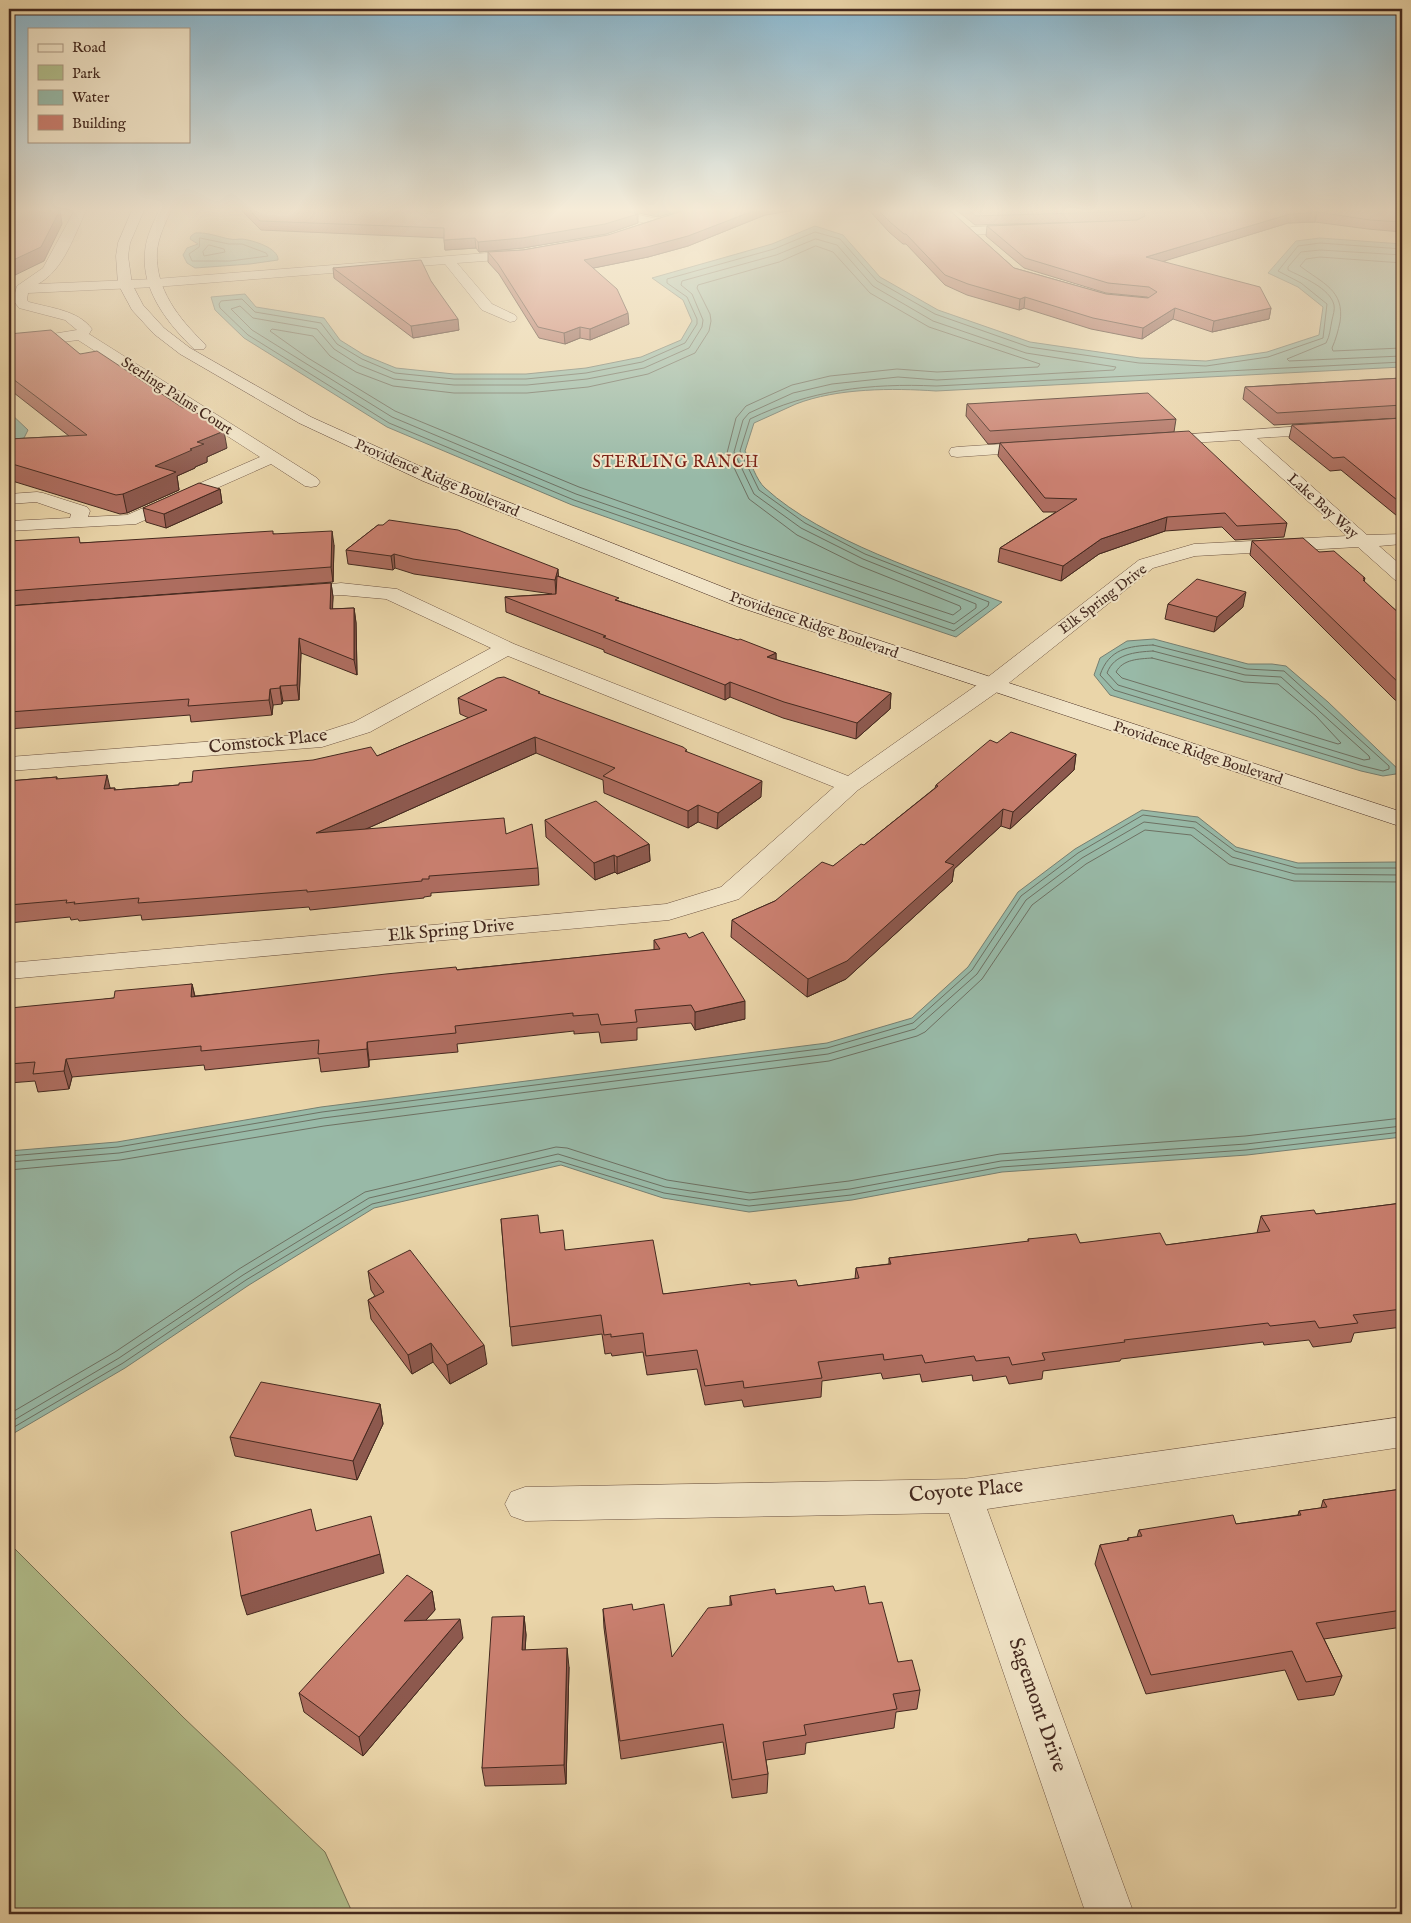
<svg xmlns="http://www.w3.org/2000/svg" width="1411" height="1923" font-family="'IM FELL English',serif">
	<style>
		.green { fill: #b1be8c; stroke: #7a7456 }
		.water { fill: #98b9a7; stroke: #767f71 }
		.lines { fill: none; stroke-linecap: round; stroke-linejoin: round }
		.shore { stroke: #6e7163; stroke-width: 1 }
		.street-casing { stroke: #6e5442; stroke-width: 1 }
		.secondary-casing { stroke: #44291f; stroke-width: 1 }
		.street { fill: #f1e4c7; fill-rule: evenodd }
		.secondary { fill: #f1e4c7; fill-rule: evenodd }
		.wall { fill: #ad6d5f; stroke: #44291f }
		.shaded-wall { fill: #8d594e; stroke: #44291f }
		.building { fill: #c97f6f; stroke: #44291f }
		.labels { text-anchor: middle; dominant-baseline: central; stroke-width: 4; stroke-linejoin: round; paint-order: stroke }
		.far-street-label { font-size: 15px; fill: #44291f; stroke: #f1e4c7 }
		.far-neighbourhood-label { font-size: 16px; letter-spacing: 1px; fill: #7a1f14; stroke: #f1e4c7 }
		.street-label { font-size: 18px; fill: #44291f; stroke: #f1e4c7 }
		.near-street-label { font-size: 21px; fill: #44291f; stroke: #f1e4c7 }
	</style>
	<rect width="100%" height="100%" fill="#ead5a9"/>
	<filter id="stains"><feTurbulence type="fractalNoise" baseFrequency=".004" numOctaves="4"/><feColorMatrix values="0 0 0 0 .2 0 0 0 0 .09 0 0 0 0 .02 0 0 0 .5 -.17"/></filter>
	<radialGradient id="worn" r=".72"><stop offset=".6" stop-color="#630" stop-opacity="0"/><stop offset="1" stop-color="#630" stop-opacity=".3"/></radialGradient>
	<path class="green" d="M9,1543L184,1718L325,1852L353,1914H9Z"/>
	<g class="water">
		<path d="M815,226L843,235L880,277L938,310L1030,342L1140,358L1206,361L1267,352L1319,335L1323,307L1298,287L1268,273L1296,241L1320,238L1402,244V367L936,391C893,388 837,388 796,404C782,410 768,417 754,423L745,451C751,462 756,480 765,488C823,541 929,574 1002,602L956,637L737,563L572,505L387,427L244,338L215,310L211,297L245,294L256,307L324,318L340,340L364,355L396,368L454,374H526L586,368L641,357L681,340L692,321L683,300L652,278L772,244Z"/>
		<path d="M195,233C208,232 218,237 230,239C234,240 238,239 242,239C252,240 279,248 278,260L250,264L195,268L187,263L183,255L187,248L198,244L190,239L191,236Z"/>
		<path d="M9,412L28,430L24,438L9,447Z"/>
		<path d="M1154,639L1248,664H1272L1286,666L1328,702L1402,773L1383,776L1361,771L1110,695L1094,675L1100,658L1127,641Z"/>
		<path d="M1142,810L1198,817L1236,847L1298,863L1397,862L1402,864V1137L1247,1155L1002,1172L852,1200L749,1212L663,1198L561,1165L374,1208L249,1285L125,1368L9,1436V1151L117,1142L321,1107L827,1043L912,1018L968,967L1018,892L1075,849Z"/>
	</g>
	<g class="lines">
		<g class="shore">
			<path d="M200,238L229,244H242L266,253L268,256L230,261H192L189,254L199,247Z"/>
			<path d="M816,239L837,245L873,286L933,321L1026,353L1116,367L1114,370L937,380L898,377L832,384L793,393L749,413L743,420L734,452L754,494L801,528L863,559L976,604V608L954,624L576,494L392,417L252,330L231,309L240,306L253,318L317,329L334,349L359,365L394,379L454,385H527L587,379L644,368L689,348L702,327L703,320L692,294L681,285L682,281L776,255Z"/>
			<path d="M209,245L224,249L225,252L204,256L203,252Z"/>
			<path d="M816,246L833,252L870,293L929,327L1040,364L1038,367L937,372L897,369L830,376L792,385L746,406L736,418L727,453L749,499L797,535L860,566L960,606L961,609L953,615L743,545L579,487L395,411L308,358L270,331L272,329L313,336L330,356L356,372L393,386L454,393H527L588,387L648,374L695,353L709,331L711,321L710,314L697,288L698,285L779,262Z"/>
			<path d="M1402,249L1320,243L1298,246L1278,271L1301,283L1327,304L1323,338L1268,357L1206,366L1139,363L1029,347L935,314L877,281L840,239L815,232L774,249L667,279V283L687,297L697,319V324L685,343L642,362L586,373L526,379H454L395,373L362,359L337,344L321,323L255,312L242,299L221,301L219,304L220,308L248,335L389,423L574,500L954,631L988,606L989,602L865,554L805,523L759,490L740,451L750,419C810,390 870,383 936,386L1402,362"/>
			<path d="M1402,255L1320,250L1301,252L1288,267V270C1302,277 1330,288 1334,305C1335,310 1333,315 1332,320C1330,329 1330,336 1326,343L1287,359L1289,361L1402,356"/>
			<path d="M1402,263L1320,257L1306,259L1300,266C1322,283 1345,290 1340,322C1338,331 1336,339 1332,348L1333,351L1402,348"/>
			<path d="M1153,645L1247,669L1284,671L1389,766V769L1383,771L1363,766L1114,690L1100,675C1109,649 1128,646 1153,645Z"/>
			<path d="M1153,651L1245,675L1281,677L1369,756L1370,759L1364,760L1118,685L1107,673C1114,654 1135,652 1153,651Z"/>
			<path d="M1152,658L1244,682L1278,684L1316,716L1341,743L1338,744L1122,678L1116,672C1123,659 1139,659 1152,658Z"/>
			<path d="M9,1156L118,1147L322,1112L827,1048L913,1023L972,970L1021,896L1078,853L1143,815L1196,822L1235,851L1297,868H1402"/>
			<path d="M9,1162L119,1153L323,1118L828,1054L915,1029L977,974L1026,900L1082,858L1144,822L1194,828L1232,857L1295,874L1402,875"/>
			<path d="M9,1170L120,1160L324,1126L829,1061L917,1036L925,1032L982,979L1032,905L1086,864L1145,830L1191,835L1229,864L1294,881L1402,882"/>
			<path d="M9,1414L115,1352L239,1269L365,1192L556,1147L567,1148L667,1180L750,1193L849,1181L1000,1154L1245,1136L1402,1118"/>
			<path d="M9,1423L119,1358L243,1275L369,1198L558,1154L665,1187L749,1200L850,1189L1001,1161L1246,1144L1402,1126"/>
			<path d="M9,1430L123,1363L246,1280L372,1204L559,1161L664,1193L749,1206L851,1195L1001,1167L1246,1150L1402,1132"/>
		</g>
		<defs>
			<g id="street">
				<path d="M68,208L87,209C74,235 64,270 38,284L155,279L525,250L531,254L525,258L457,263L492,304L515,315L517,318L515,321L510,322L482,310L445,264L155,287L28,293L27,300L29,302C50,308 78,310 92,329L89,334L317,478L320,482L317,486L311,487L305,486L271,464L136,524L9,531V521L70,518L71,514L36,502L9,504V494L37,492L43,493L87,507L90,511L88,517L127,515L260,457L78,340L9,349V341L77,330L65,320L19,308L13,300L17,286L43,268L74,211Z"/>
				<path d="M588,208H608L662,220L664,222L658,226L590,210Z"/>
				<path d="M1025,225L1029,226L1031,229L1029,232L971,235L965,231L971,227Z"/>
				<path d="M1402,419V429L1257,438L1367,535L1402,534V544L1379,546L1402,566V582L1395,580L1358,547L1195,556L1153,568L1000,690L858,790L739,899L669,920L9,979V963L666,904L721,887L834,787L508,656L370,732L322,747L9,771V757L320,733L354,722L491,648L386,599L341,595L295,599L288,597L285,593L288,589L341,583L397,589L514,644L848,776L984,680L1139,560L1194,544L1347,536L1239,440L1158,445L1152,443L1150,440L1152,437Z"/>
				<path d="M1035,442L1041,443L1043,447L1041,451L957,457L951,456L949,452L951,448L957,447Z"/>
				<path d="M1402,1417V1447L987,1509L1134,1914H1086L949,1513L525,1521L511,1516L505,1504L511,1492L525,1487L963,1479Z"/>
			</g>
			<g id="secondary">
				<path d="M133,208H145L130,243L128,256L132,284L143,305L164,328L190,348L311,417L435,473L753,599L1402,812V827L739,607L423,481L299,423L180,354L154,334L132,310L118,284L116,256L118,243Z"/>
				<path d="M160,208H172C166,222 158,237 157,252C155,289 179,319 204,343L206,346L204,349H194C168,324 141,290 145,252C146,236 154,222 160,208Z"/>
			</g>
		</defs>
		<use href="#street" class="street-casing"/>
		<use href="#secondary" class="secondary-casing"/>
		<use href="#street" class="street"/>
		<use href="#secondary" class="secondary"/>
	</g>
	<g class="wall">
		<path d="M239,208H612L638,223L606,234L523,248L479,252L476,248L445,250L444,238L261,230Z"/>
		<path d="M615,208H687L658,217Z"/>
		<path d="M691,208H808L765,215L688,246L648,257L593,268L629,324L590,340L580,338L565,344L539,338L499,274L488,262V252L523,250L608,235Z"/>
		<path d="M864,208H947L1014,268L1106,294L1149,298L1147,297L1106,293L1024,268L986,236L987,226L1092,222L975,225L954,208H1402V232L1368,229L1315,222L1288,223L1163,261L1271,308L1269,319L1212,332L1173,319L1142,339L1091,329L1024,308L1019,310L967,295L945,285L906,244H903L889,232L867,208Z"/>
		<path d="M333,268L431,281L459,330L413,338L334,278Z"/>
		<path d="M9,330L10,334L80,354L227,448L207,457V462L195,467V468L177,476L179,490L127,513L120,514L9,480V439L69,436L9,389Z"/>
		<path d="M1402,378V418L1274,425L1243,399L1245,387Z"/>
		<path d="M967,404L1176,419L1174,432L988,444L966,416Z"/>
		<path d="M1402,418V520L1341,470L1330,471L1289,438L1292,425Z"/>
		<path d="M1000,443L1287,523L1284,537L1235,540L1222,527L1165,531L1099,554L1061,581L998,562L1000,548L1056,512H1043L998,456Z"/>
		<path d="M220,489L222,503L166,528L146,522L143,508Z"/>
		<path d="M378,525L558,576L619,601L776,653V660L891,693L890,709L856,739L783,718L730,697L725,700L604,652V650L506,612L505,597L552,594L414,574L395,568L393,570L348,564L346,550Z"/>
		<path d="M274,534L334,545L333,582L9,606V541L80,543Z"/>
		<path d="M1252,541L1319,552L1365,578L1364,582L1402,616V705L1394,699L1250,555Z"/>
		<path d="M331,583L333,597L332,609L354,608L356,623L357,675L301,653L299,700L283,701L282,704L273,705L272,715L191,722L190,715L9,729V606Z"/>
		<path d="M1168,604L1243,607L1214,632L1165,619Z"/>
		<path d="M540,694L687,752L761,797L717,829L698,822L688,828L604,793L603,780L536,753L366,829L506,834L538,868L539,885L431,893V896L424,897V898L310,910L309,907L142,920L141,915L79,921L78,919L71,920L70,917L9,923V781L57,777V779L111,788H115V790L179,785L192,782L377,756L469,718L460,714L458,698Z"/>
		<path d="M997,743L1076,754L1074,770L1010,829L1001,826L954,869L952,882L846,979L807,997L731,937L732,920L775,901L833,866L864,845L935,788L936,785Z"/>
		<path d="M545,820L649,844L650,861L617,874L615,872L595,880L546,837Z"/>
		<path d="M654,940L745,1019L695,1030L691,1023L637,1028V1040L601,1043L599,1032L574,1034V1031L457,1044L458,1052L369,1060V1067L321,1072L319,1058L205,1070L204,1065L72,1077L69,1089L38,1092L35,1081L9,1083V1012L114,998L192,984L195,996L654,950Z"/>
		<path d="M1402,1203V1327L1354,1333L1351,1342L1313,1347L1309,1340L1264,1345L1263,1342L1121,1359L1120,1361L1043,1371L1042,1379L1009,1384L1006,1376L973,1381L972,1375L922,1382L920,1374L883,1379L881,1373L822,1381L821,1397L744,1407L742,1400L705,1405L697,1369L647,1375L643,1352L612,1356L611,1353L605,1354L602,1334L512,1346L501,1219L540,1233L565,1250L663,1294L750,1285L798,1286L855,1279L856,1268L889,1264V1258L1028,1242V1239L1080,1243L1166,1245L1257,1233L1261,1216L1316,1214Z"/>
		<path d="M368,1271L487,1364L450,1384L433,1362L412,1374L371,1319L368,1300L375,1296L371,1290Z"/>
		<path d="M380,1404L383,1424L357,1480L235,1456L230,1437Z"/>
		<path d="M1402,1489V1627L1324,1639L1342,1676L1334,1695L1298,1700L1285,1670L1146,1694L1095,1564L1100,1545L1127,1541L1128,1538L1137,1537L1139,1530L1236,1524L1298,1515L1299,1511L1321,1508L1323,1500Z"/>
		<path d="M432,1591L435,1610L426,1620L463,1638L363,1756L304,1712L299,1693Z"/>
		<path d="M835,1591L869,1604L898,1662L920,1690L917,1709L896,1712L894,1728L806,1743L805,1754L766,1760L768,1774L767,1793L732,1798L723,1742L621,1759L604,1628L603,1609L633,1610L672,1657L730,1605V1596Z"/>
		<path d="M524,1616L526,1635L525,1650L569,1667L566,1784L485,1786L482,1768Z"/>
	</g>
	<g class="shaded-wall">
		<path d="M658,208H687L658,217Z"/>
		<path d="M761,208H808L765,215L688,246L648,257L584,270V260Z"/>
		<path d="M60,210L62,224L44,261L9,278V262Z"/>
		<path d="M1317,212L1315,222L1288,223L1145,267L1146,257L1290,214Z"/>
		<path d="M638,214V223L606,234L523,248L479,252L478,242Z"/>
		<path d="M475,238L476,248L445,250L444,240Z"/>
		<path d="M1025,297L1024,308L1019,310L1020,299Z"/>
		<path d="M1175,308L1173,319L1142,339L1143,328Z"/>
		<path d="M1271,308L1269,319L1212,332L1214,321Z"/>
		<path d="M628,313L629,324L590,340V329Z"/>
		<path d="M458,319L459,330L413,338L411,326Z"/>
		<path d="M580,327V338L565,344L564,333Z"/>
		<path d="M224,431L227,448L207,457V462L195,467V468L177,476L179,490L127,513L123,494L155,466L197,442Z"/>
		<path d="M220,489L222,503L166,528L164,514Z"/>
		<path d="M1167,517L1165,531L1099,554L1061,581L1063,566L1101,539Z"/>
		<path d="M332,531L334,545L333,582L331,567Z"/>
		<path d="M394,554L395,568L393,570L391,556Z"/>
		<path d="M558,569L559,583L556,595L555,580Z"/>
		<path d="M331,583L333,597L332,624L330,609Z"/>
		<path d="M1246,592L1243,607L1214,632L1217,617Z"/>
		<path d="M354,608L356,623L357,675L354,660Z"/>
		<path d="M299,638L301,653L299,700L297,685Z"/>
		<path d="M776,653V668L767,657Z"/>
		<path d="M730,682V697L725,700V685Z"/>
		<path d="M280,686L283,701L282,704L280,688Z"/>
		<path d="M270,689L273,705L272,715L269,700Z"/>
		<path d="M891,693L890,709L856,739L857,723Z"/>
		<path d="M535,737L536,753L319,850L316,833Z"/>
		<path d="M1076,754L1074,770L1010,829L1013,812Z"/>
		<path d="M107,775L111,792L104,789Z"/>
		<path d="M762,781L761,797L717,829L718,813Z"/>
		<path d="M698,805V822L688,828V811Z"/>
		<path d="M1003,809L1001,826L954,869L952,882L846,979L807,997L808,979L945,862Z"/>
		<path d="M649,844L650,861L617,874V857Z"/>
		<path d="M614,855L615,872L595,880L594,863Z"/>
		<path d="M192,984L196,1002L191,997Z"/>
		<path d="M745,1001V1019L695,1030V1012Z"/>
		<path d="M367,1042L369,1060V1067L367,1049Z"/>
		<path d="M66,1059L72,1077L69,1089L64,1071Z"/>
		<path d="M431,1343L433,1362L412,1374L408,1355Z"/>
		<path d="M484,1345L487,1364L450,1384L447,1365Z"/>
		<path d="M380,1404L383,1424L357,1480L353,1461Z"/>
		<path d="M380,1554L384,1573L247,1615L241,1596Z"/>
		<path d="M432,1591L435,1610L408,1640L404,1621Z"/>
		<path d="M524,1616L526,1635L524,1669L522,1650Z"/>
		<path d="M460,1619L463,1638L363,1756L359,1737Z"/>
		<path d="M567,1648L569,1667L566,1784L564,1765Z"/>
	</g>
	<g class="building">
		<path d="M9,208H49L60,210L41,247L9,262Z"/>
		<path d="M247,208H612L638,214L605,224L522,238L478,242L475,238L444,240V228L260,221Z"/>
		<path d="M691,208H761L688,236L647,247L584,260L617,289L628,313L590,329L580,327L564,333L538,327L498,264L488,252L523,250L608,235Z"/>
		<path d="M876,208H947L1014,268L1106,294L1148,298L1157,292L1149,287L1108,283L1025,258L987,226L1137,220L1145,216L1143,211L976,216L966,208H1402V222L1370,220L1317,212L1290,214L1146,257L1260,287L1271,308L1214,321L1175,308L1143,328L1093,318L1025,297L1020,299L968,284L945,275L906,234H904L890,222Z"/>
		<path d="M421,260L431,281L458,319L411,326L333,268Z"/>
		<path d="M51,330L80,354L97,351L183,408L188,407L224,431L197,442L204,444L190,449L192,450L155,466L176,472L123,494L116,495L9,463V439L87,435L9,376V334Z"/>
		<path d="M1402,378V405L1277,413L1245,387Z"/>
		<path d="M1148,393L1176,419L990,431L967,404Z"/>
		<path d="M1402,418V504L1344,457L1333,458L1292,425Z"/>
		<path d="M1189,431L1287,523L1237,526L1225,513L1167,517L1101,539L1063,566L1000,548L1077,499L1045,498L1000,443Z"/>
		<path d="M199,483L220,489L164,514L143,508Z"/>
		<path d="M389,520L458,530L558,569L555,580L413,559L394,554L391,556L346,550L378,525H383Z"/>
		<path d="M273,531V534L332,531L331,567L9,591V541L79,537L80,543Z"/>
		<path d="M1303,538L1319,552L1334,551L1365,578H1363L1365,580H1363L1402,616V686L1252,541Z"/>
		<path d="M557,576L619,598L615,600L738,640L740,639L776,653L767,657L891,693L857,723L784,702L730,682L725,685L603,637L606,636L505,597L556,594Z"/>
		<path d="M1197,579L1246,592L1217,617L1168,604Z"/>
		<path d="M331,583L330,609L354,608V660L299,638L297,685L280,686V688L270,689L269,700L188,706L189,699L9,712V606Z"/>
		<path d="M504,677L540,692L538,693L683,747L687,750L685,751L762,781L718,813L698,805L688,811L603,776L615,768L535,737L316,833L504,818L506,834L532,824L538,868L429,876V879H422V881L307,892V890L138,903L139,898L74,904L75,902L66,903L67,900L9,905V781L57,777L56,779L107,775L104,789L115,788L114,790L179,785V783L192,782L193,771L313,760L371,747L377,756L487,710L458,698L497,678Z"/>
		<path d="M1011,732L1076,754L1013,812L1003,809L945,862L954,865L847,961L808,979L732,920L775,901L822,862L833,866L861,844L864,845L938,786L936,785L990,740L997,743Z"/>
		<path d="M596,801L649,844L617,857L614,855L594,863L545,820Z"/>
		<path d="M703,932L745,1001L695,1012L691,1005L635,1010L637,1022L601,1025L598,1014L573,1016V1013L455,1026L456,1033L367,1042V1049L318,1054L319,1040L201,1051V1046L66,1059L64,1071L33,1074L35,1062L9,1064V1012L10,1008L114,998L115,991L192,984L191,997L386,974L456,967L457,970L660,949L654,940L686,933L689,938Z"/>
		<path d="M1402,1203V1309L1353,1315L1358,1323L1319,1328L1315,1321L1270,1326L1268,1323L1124,1340L1125,1342L1042,1353L1045,1360L1012,1365L1009,1357L976,1361L974,1356L925,1363L922,1355L884,1360L883,1354L818,1362L822,1378L744,1388L743,1381L705,1386L697,1350L646,1356L643,1333L611,1337V1334L604,1335L601,1315L510,1327L501,1219L538,1215L540,1233L563,1230L565,1250L653,1240L663,1294L750,1283V1285L796,1280L798,1286L859,1278L856,1268L891,1264L889,1258L1029,1241L1028,1239L1076,1234L1080,1243L1160,1233L1166,1245L1270,1231L1261,1216L1314,1210L1316,1214Z"/>
		<path d="M410,1250L484,1345L447,1365L431,1343L408,1355L368,1300L384,1292L368,1271Z"/>
		<path d="M261,1382L380,1404L353,1461L230,1437Z"/>
		<path d="M1402,1489V1610L1316,1623L1342,1676L1306,1682L1292,1651L1151,1675L1100,1545L1129,1540L1128,1538L1142,1536L1139,1530L1233,1515L1236,1524L1301,1515L1299,1511L1327,1507L1323,1500Z"/>
		<path d="M311,1509L316,1531L371,1516L380,1554L241,1596L231,1532Z"/>
		<path d="M407,1575L432,1591L404,1621L460,1619L359,1737L299,1693Z"/>
		<path d="M833,1586L835,1591L865,1586L869,1604L882,1602L898,1662L912,1660L920,1690L893,1694L897,1709L804,1725L806,1735L763,1742L768,1774L732,1780L723,1724L620,1741L603,1609L632,1604L633,1610L664,1604L672,1657L708,1608L732,1605L730,1596L775,1589L776,1594Z"/>
		<path d="M524,1616L522,1650L567,1648L564,1765L482,1768L492,1617Z"/>
	</g>
	<linearGradient id="sky" x2="0" y2="1"><stop stop-color="#88b6ce"/><stop offset="0.44" stop-color="#f6ecd8"/><stop offset="1" stop-color="#f6ecd8" stop-opacity="0"/></linearGradient>
	<rect width="1411" height="477" fill="url(#sky)"/>
	<g class="labels">
		<g class="far-street-label">
			<text transform="translate(177 396) rotate(33)">Sterling Palms Court</text>
			<text transform="translate(437 478) rotate(23)">Providence Ridge Boulevard</text>
			<text transform="translate(1323 506) rotate(42)">Lake Bay Way</text>
			<text transform="translate(1103 599) rotate(-37)">Elk Spring Drive</text>
			<text transform="translate(814 625) rotate(19)">Providence Ridge Boulevard</text>
			<text transform="translate(1198 753) rotate(18)">Providence Ridge Boulevard</text>
		</g>
		<g class="far-neighbourhood-label">
			<text x="676" y="463">STERLING RANCH</text>
		</g>
		<g class="street-label">
			<text transform="translate(268 742) rotate(-6)">Comstock Place</text>
			<text transform="translate(451 931) rotate(-5)">Elk Spring Drive</text>
		</g>
		<g class="near-street-label">
			<text transform="translate(966 1491) rotate(-5)">Coyote Place</text>
			<text transform="translate(1037 1705) rotate(71)">Sagemont Drive</text>
		</g>
	</g>
	<rect width="1411" height="1923" fill="none" stroke="#ead5a9" stroke-width="30"/>
	<rect x="10" y="10" width="1391" height="1903" fill="none" stroke="#44291f" stroke-width="2.5"/>
	<rect x="15" y="15" width="1381" height="1893" fill="none" stroke="#44291f"/>
	<rect x="28" y="28" width="162" height="115" fill="#f1e4c7" stroke="#ac9984"/>
	<rect x="38" y="44" width="25" height="8" fill="#f1e4c7" stroke="#ac9984"/>
	<text x="72" y="52" font-size="15" fill="#44291f">Road</text>
	<rect x="38" y="65" width="25" height="15" fill="#b1be8c" stroke="#ac9984"/>
	<text x="72" y="78" font-size="15" fill="#44291f">Park</text>
	<rect x="38" y="90" width="25" height="15" fill="#98b9a7" stroke="#ac9984"/>
	<text x="72" y="102" font-size="15" fill="#44291f">Water</text>
	<rect x="38" y="115" width="25" height="15" fill="#c97f6f" stroke="#ac9984"/>
	<text x="72" y="128" font-size="15" fill="#44291f">Building</text>
	<rect width="100%" height="100%" filter="url(#stains)"/>
	<rect width="100%" height="100%" fill="url(#worn)"/>
</svg>
